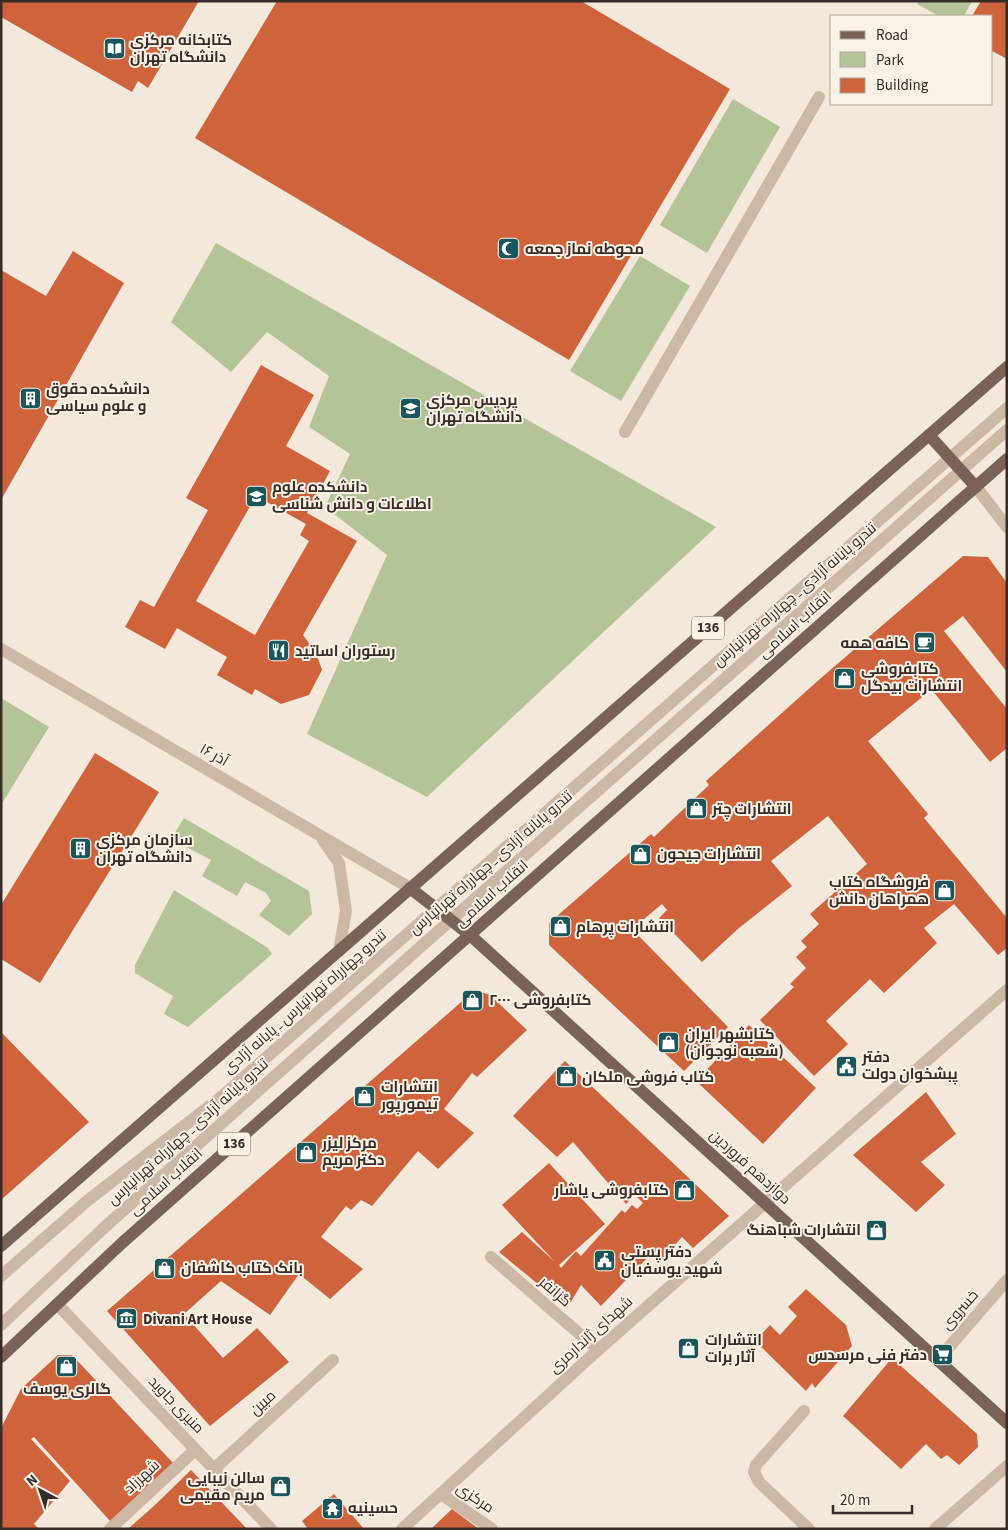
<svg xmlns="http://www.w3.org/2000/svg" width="1008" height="1530" font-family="'Source Sans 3',Cairo,sans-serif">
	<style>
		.green { fill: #b4c398 }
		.building { fill: #cf633c; fill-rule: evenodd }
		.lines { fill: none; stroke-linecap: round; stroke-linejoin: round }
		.minor { stroke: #ccb8a5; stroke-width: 12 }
		.major { stroke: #7a6356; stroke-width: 12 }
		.labels { text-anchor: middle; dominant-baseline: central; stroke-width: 4; stroke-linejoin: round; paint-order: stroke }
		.shield { fill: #fbf2e6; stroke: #726760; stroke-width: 1 }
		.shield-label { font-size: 14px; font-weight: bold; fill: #372c27 }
		.poi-label { font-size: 15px; font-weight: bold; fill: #372c27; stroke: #fbf2e6; text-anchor: start }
		.street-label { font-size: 15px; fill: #372c27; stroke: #fbf2e6 }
	</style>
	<rect width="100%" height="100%" fill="#f3e8d9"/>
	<g class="green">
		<path d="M919,1H972L964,16H939L917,4Z"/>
		<path d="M733,99L780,127L707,253L660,225Z"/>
		<path d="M216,243L716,527L427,797L307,734L387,555L325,507L350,454L309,427L329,376L267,332L231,372L171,322Z"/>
		<path d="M640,256L690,286L621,401L570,371Z"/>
		<path d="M1,698L49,727L1,805Z"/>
		<path d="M184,818L309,891L312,914L289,936L259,915L271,901L266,893L245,882L237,896L202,876L211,860L171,839Z"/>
		<path d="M174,890L268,948L272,954L188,1027L164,1014L173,996L135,973V965Z"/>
	</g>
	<g class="building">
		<path d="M1,1H199L148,88L138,81L132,92L1,17Z"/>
		<path d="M277,1H581L730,89L569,360L195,138Z"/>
		<path d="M981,1H1007V59L992,51V16H972Z"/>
		<path d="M73,251L124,283L1,500V270L46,296Z"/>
		<path d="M261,365L314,395L286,446L330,471L307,513L357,541L303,635L316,653L322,670L309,695L281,704L255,689L252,695L217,675L227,657L177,628L165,649L125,627L140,600L154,607L208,510L186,498ZM256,496L306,524L300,535L309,541L255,635L196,601Z"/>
		<path d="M963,556L988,557L1007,583V672L963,616L944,631L1007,709V748L990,762L907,659L931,690L868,741L928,814L924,818L1007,918V948L998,955L954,904L924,928L937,943L884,993L870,979L826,1021L848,1044L814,1076L760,1020L794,987L790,984L806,968L796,957L807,947L801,941L819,924L810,914L867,864L828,816L771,861L792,886L739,928L702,962L659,918L667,910L662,904L632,929L728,1027L684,1071L549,945V923L651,834L654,837L709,785L706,781L821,678Z"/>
		<path d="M95,753L159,792L40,983L1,959V905Z"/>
		<path d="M475,990L490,995L527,1030L477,1077L472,1073L444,1109L474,1133L438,1169L418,1151L372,1206L361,1200L351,1210L346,1206L321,1237L363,1269L330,1299L299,1274L270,1315L221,1281L184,1314L223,1358L257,1328L289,1362L210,1426L107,1311Z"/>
		<path d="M749,1025L816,1088L763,1144L696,1081Z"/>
		<path d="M1,1032L89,1122L1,1200Z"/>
		<path d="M565,1061L729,1216L693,1248L682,1237L659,1263L650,1255L601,1306L581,1285L567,1308L499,1252L522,1232L555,1262L502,1205L549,1163L605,1224L559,1265L561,1268L576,1251L581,1256L622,1210L625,1213L632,1205L637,1209L643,1203L635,1195L626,1204L573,1142L557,1157L513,1116Z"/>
		<path d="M926,1092L956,1134L921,1162L945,1185L916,1212L853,1155Z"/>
		<path d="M806,1289L846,1325L852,1346L815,1388L812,1383L806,1391L755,1341L770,1325L780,1335L797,1316L788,1307Z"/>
		<path d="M58,1355H72L174,1464L111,1522L34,1437L31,1439L70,1481L34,1524L39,1529H1V1428L21,1389Z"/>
		<path d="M892,1358L977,1434L978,1447L959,1465L947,1455L941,1459L926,1444L901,1469L843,1416Z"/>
		<path d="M191,1470L247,1529H128L156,1504Z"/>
		<path d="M334,1494L364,1529H308L302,1521Z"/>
		<path d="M452,1509L479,1529H431Z"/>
	</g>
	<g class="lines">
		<g class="minor">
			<path d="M625,432L819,97"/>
			<path d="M976,487L1007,527"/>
			<path d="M1,649L410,888"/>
			<path d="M323,840L339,863L346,911L339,951"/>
			<path d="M491,1257L598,1350"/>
			<path d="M1,1276L87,1201L220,1098L1007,408"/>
			<path d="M57,1304L271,1529"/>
			<path d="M1,1325L107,1225L417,950L1007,430"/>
			<path d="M938,1360L1007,1280"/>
			<path d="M804,1411L756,1465L754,1472L759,1482L809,1529"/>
			<path d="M214,1469L333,1360"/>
			<path d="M441,1494L492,1529"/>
			<path d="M110,1529L195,1450"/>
			<path d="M402,1529L598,1350L1007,990"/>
			<path d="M935,1529L1007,1466"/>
		</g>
		<g class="major">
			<path d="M929,435L976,487"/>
			<path d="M410,888L470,935L1007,1423"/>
			<path d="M1,1246L1007,367"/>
			<path d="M1,1357L122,1243L1007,459"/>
		</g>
	</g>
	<defs>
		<symbol id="library-square" viewBox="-11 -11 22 22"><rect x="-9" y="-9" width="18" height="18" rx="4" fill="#19565c" stroke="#fbf2e6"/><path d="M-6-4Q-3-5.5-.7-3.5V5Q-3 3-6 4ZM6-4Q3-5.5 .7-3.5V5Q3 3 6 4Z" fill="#fff"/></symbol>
		<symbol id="mosque-square" viewBox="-11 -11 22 22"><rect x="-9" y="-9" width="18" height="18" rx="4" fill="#19565c" stroke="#fbf2e6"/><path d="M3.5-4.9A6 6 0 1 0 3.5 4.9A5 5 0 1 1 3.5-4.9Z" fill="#fff"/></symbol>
		<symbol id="building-square" viewBox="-11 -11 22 22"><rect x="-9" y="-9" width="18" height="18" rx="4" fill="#19565c" stroke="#fbf2e6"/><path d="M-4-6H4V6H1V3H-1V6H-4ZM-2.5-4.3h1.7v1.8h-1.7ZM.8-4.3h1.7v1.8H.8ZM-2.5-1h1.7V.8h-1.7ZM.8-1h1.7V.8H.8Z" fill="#fff"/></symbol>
		<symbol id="university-square" viewBox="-11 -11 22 22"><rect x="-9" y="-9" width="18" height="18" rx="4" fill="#19565c" stroke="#fbf2e6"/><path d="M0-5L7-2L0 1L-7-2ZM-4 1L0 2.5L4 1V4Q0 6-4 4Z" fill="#fff"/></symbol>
		<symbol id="cafe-square" viewBox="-11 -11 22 22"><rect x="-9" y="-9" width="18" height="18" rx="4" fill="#19565c" stroke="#fbf2e6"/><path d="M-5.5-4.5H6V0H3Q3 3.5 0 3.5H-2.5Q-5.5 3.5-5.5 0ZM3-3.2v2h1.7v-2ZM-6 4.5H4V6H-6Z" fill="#fff"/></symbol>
		<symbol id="restaurant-square" viewBox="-11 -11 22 22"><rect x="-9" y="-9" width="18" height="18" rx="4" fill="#19565c" stroke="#fbf2e6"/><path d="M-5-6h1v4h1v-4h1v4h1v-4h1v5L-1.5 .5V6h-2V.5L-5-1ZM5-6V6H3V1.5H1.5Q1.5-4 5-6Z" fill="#fff"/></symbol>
		<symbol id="shop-square" viewBox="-11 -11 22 22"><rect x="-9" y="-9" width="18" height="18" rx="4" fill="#19565c" stroke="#fbf2e6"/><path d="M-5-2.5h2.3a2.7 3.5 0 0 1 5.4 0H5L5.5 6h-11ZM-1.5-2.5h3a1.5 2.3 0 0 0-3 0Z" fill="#fff"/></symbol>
		<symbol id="civic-square" viewBox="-11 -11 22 22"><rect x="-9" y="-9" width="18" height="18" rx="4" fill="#19565c" stroke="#fbf2e6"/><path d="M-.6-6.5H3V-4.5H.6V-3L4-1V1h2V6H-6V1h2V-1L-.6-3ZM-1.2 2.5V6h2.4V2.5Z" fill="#fff"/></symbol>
		<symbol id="museum-square" viewBox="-11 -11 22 22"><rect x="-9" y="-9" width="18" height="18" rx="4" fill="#19565c" stroke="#fbf2e6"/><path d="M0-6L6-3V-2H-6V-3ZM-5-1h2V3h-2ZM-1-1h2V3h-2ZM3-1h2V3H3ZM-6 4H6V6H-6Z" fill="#fff"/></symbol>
		<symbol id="supermarket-square" viewBox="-11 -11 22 22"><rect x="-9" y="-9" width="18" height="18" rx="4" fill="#19565c" stroke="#fbf2e6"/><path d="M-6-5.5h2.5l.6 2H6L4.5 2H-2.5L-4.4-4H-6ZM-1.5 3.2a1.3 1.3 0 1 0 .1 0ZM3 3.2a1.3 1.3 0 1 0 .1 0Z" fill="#fff"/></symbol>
		<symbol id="temple-square" viewBox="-11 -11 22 22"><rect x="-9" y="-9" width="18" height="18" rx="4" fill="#19565c" stroke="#fbf2e6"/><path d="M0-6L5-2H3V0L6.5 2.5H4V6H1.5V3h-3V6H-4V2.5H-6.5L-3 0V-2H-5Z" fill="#fff"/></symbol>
	</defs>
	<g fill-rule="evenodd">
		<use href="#library-square" x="102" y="36" width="25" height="25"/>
		<use href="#mosque-square" x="496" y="236" width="25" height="25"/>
		<use href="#building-square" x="18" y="386" width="25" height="25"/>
		<use href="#university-square" x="398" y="396" width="25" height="25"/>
		<use href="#university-square" x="244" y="484" width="25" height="25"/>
		<use href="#cafe-square" x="912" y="630" width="25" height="25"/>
		<use href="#restaurant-square" x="266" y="638" width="25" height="25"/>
		<use href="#shop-square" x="832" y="666" width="25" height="25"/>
		<use href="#shop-square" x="684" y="796" width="25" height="25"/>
		<use href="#building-square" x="68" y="836" width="25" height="25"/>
		<use href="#shop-square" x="628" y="842" width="25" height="25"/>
		<use href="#shop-square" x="932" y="878" width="25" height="25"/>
		<use href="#shop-square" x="548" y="914" width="25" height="25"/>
		<use href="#shop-square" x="460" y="988" width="25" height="25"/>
		<use href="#shop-square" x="656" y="1030" width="25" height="25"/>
		<use href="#civic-square" x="834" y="1054" width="25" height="25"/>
		<use href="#shop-square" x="554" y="1064" width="25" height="25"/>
		<use href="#shop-square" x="352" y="1084" width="25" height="25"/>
		<use href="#shop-square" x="294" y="1140" width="25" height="25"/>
		<use href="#shop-square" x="672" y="1178" width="25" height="25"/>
		<use href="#shop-square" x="864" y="1218" width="25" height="25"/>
		<use href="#civic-square" x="592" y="1248" width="25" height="25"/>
		<use href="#shop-square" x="152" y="1256" width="25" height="25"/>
		<use href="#museum-square" x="114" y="1306" width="25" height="25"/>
		<use href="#shop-square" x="676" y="1336" width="25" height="25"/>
		<use href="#supermarket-square" x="930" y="1342" width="25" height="25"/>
		<use href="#shop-square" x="54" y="1354" width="25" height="25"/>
		<use href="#shop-square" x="268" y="1474" width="25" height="25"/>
		<use href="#temple-square" x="320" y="1496" width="25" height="25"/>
	</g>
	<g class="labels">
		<g class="shield">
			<rect x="692" y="616.5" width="32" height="23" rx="4"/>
			<rect x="218" y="1132.5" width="32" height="23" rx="4"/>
		</g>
		<g class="shield-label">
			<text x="708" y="628">136</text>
			<text x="234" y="1144">136</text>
		</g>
		<g class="poi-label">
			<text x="130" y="40">کتابخانه مرکزی<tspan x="130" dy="17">دانشگاه تهران</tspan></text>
			<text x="525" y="249">محوطه نماز جمعه</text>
			<text x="46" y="389">دانشکده حقوق<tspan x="46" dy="17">و علوم سیاسی</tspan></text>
			<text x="426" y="400">پردیس مرکزی<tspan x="426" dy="17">دانشگاه‌ تهران</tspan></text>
			<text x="272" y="487">دانشکده علوم<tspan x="272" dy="17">اطلاعات و دانش شناسی</tspan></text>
			<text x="909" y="643" text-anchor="end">کافه همه</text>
			<text x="295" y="651">رستوران اساتید</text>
			<text x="861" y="669">کتابفروشی<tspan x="861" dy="17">انتشارات بیدگل</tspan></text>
			<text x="712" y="809">انتشارات چتر</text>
			<text x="96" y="840">سازمان مرکزی<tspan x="96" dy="17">دانشگاه تهران</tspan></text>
			<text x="657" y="854">انتشارات جیحون</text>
			<text x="929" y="882" text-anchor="end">فروشگاه کتاب<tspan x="929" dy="17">همراهان دانش</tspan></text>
			<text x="576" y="927">انتشارات پرهام</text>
			<text x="489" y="1000">کتابفروشی ۲۰۰۰</text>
			<text x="685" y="1034">کتابشهر ایران<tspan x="685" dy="17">(شعبه نوجوان)</tspan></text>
			<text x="862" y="1057">دفتر<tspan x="862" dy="17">پبشخوان دولت</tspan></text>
			<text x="582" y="1077">کتاب فروشی ملکان</text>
			<text x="381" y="1087">انتشارات<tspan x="381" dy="17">تیمورپور</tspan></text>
			<text x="322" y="1143">مرکز لیزر<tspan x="322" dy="17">دکتر مریم</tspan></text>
			<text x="669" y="1190" text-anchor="end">کتابفروشی یاشار</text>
			<text x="861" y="1230" text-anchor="end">انتشارات شباهنگ</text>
			<text x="621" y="1252">دفتر پستی<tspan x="621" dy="17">شهید یوسفیان</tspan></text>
			<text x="181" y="1268">بانک کتاب کاشفان</text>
			<text x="143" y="1319">Divani Art House</text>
			<text x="705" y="1340">انتشارات<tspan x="705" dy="17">آثار برات</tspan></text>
			<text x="927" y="1355" text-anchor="end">دفتر فنی مرسدس</text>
			<text x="67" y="1389" text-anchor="middle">گالری یوسف</text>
			<text x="265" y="1478" text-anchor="end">سالن زیبایی<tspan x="265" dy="17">مریم مقیمی</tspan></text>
			<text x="348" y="1508">حسینیه</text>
		</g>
		<g class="street-label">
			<text transform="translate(795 595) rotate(-41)">تندرو پایانه آزادی ـ چهارراه تهرانپارس</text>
			<text transform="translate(795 625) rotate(-42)">انقلاب اسلامی</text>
			<text transform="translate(214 755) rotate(30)">۱۶ آذر</text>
			<text transform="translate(491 863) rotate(-41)">تندرو پایانه آزادی ـ چهارراه تهرانپارس</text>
			<text transform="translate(492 894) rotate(-42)">انقلاب اسلامی</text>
			<text transform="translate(305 1002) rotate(-41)">تندرو چهارراه تهرانپارس ـ پایانه آزادی</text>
			<text transform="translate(188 1132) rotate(-42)">تندرو پایانه آزادی ـ چهارراه تهرانپارس</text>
			<text transform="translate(750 1167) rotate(42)">دوازدهم فروردین</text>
			<text transform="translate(166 1182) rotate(-42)">انقلاب اسلامی</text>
			<text transform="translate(555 1292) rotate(41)">گزانفر</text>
			<text transform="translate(960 1310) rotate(-49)">خسروی</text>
			<text transform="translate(591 1335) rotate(-42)">شهدای ژاندارمری</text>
			<text transform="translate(263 1403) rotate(-42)">مبین</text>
			<text transform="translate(176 1405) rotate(46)">منیری جاوید</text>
			<text transform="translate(142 1477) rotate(-43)">شهرزاد</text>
			<text transform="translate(475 1498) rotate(34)">مرکزی</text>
		</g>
	</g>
	<rect width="1008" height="1530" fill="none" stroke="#372c27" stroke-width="5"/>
	<rect x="830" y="15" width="162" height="90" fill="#fbf2e6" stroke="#ada39a"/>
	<rect x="840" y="31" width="25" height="8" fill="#7a6356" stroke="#ada39a"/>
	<text x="876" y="40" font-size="15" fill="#372c27">Road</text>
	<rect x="840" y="52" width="25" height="15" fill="#b4c398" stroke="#ada39a"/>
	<text x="876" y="65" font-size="15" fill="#372c27">Park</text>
	<rect x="840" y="78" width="25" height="15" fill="#cf633c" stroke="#ada39a"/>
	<text x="876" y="90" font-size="15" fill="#372c27">Building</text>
	<g transform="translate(40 1490) rotate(320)" stroke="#fbf2e6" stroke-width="4" paint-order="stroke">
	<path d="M0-4L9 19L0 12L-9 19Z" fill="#372c27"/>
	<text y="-8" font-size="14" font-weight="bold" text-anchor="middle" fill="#372c27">N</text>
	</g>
	<path d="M833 1505v8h79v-8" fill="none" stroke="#372c27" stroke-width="2.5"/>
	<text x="840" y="1505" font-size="15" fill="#372c27" stroke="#fbf2e6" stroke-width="4" paint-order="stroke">20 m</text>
</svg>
